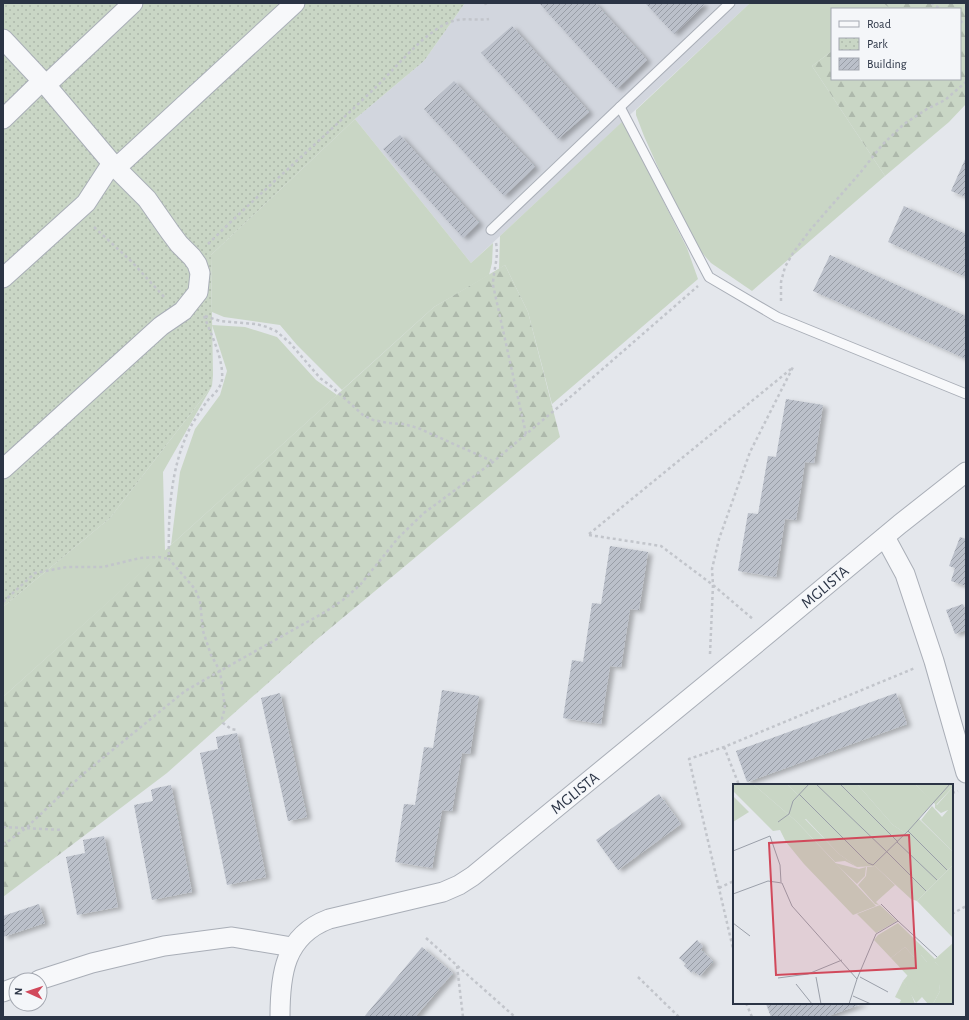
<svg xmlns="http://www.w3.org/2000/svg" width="969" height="1020" font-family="'Alegreya Sans',sans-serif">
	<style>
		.built { fill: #d2d6de }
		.grass { fill: #c9d6c5 }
		.forest { fill: url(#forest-firs) }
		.park { fill: url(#park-dots) }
		.building { fill: url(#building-hatch); filter: url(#shadow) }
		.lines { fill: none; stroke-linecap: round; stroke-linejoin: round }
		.lane-casing { stroke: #a9aeb7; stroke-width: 11 }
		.street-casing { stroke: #a9aeb7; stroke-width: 21 }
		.path { stroke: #c2c5cb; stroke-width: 2.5; stroke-dasharray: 3 3; stroke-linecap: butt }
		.lane { stroke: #f7f8fa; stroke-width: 9 }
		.street { stroke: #f7f8fa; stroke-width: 19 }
		.labels { text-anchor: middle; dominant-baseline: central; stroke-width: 3; stroke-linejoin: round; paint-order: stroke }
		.street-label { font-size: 16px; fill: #2b3445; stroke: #f4f6f9 }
		.inset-road { fill: none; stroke: #9a9fa9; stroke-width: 1 }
		.view { fill: #d1495b; fill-opacity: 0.15; stroke: #d1495b; stroke-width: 2 }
		.inset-edge { fill: none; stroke: #2b3445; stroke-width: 2 }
	</style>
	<defs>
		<pattern id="forest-firs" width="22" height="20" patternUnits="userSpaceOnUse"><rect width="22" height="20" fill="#c9d6c5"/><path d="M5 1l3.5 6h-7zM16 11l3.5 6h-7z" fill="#adb8ab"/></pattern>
		<pattern id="park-dots" width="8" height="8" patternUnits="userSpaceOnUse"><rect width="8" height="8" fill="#c9d6c5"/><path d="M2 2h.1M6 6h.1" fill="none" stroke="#adb8ab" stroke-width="1.8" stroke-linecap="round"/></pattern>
		<pattern id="building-hatch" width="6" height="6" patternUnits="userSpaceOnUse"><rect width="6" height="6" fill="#bbc0ca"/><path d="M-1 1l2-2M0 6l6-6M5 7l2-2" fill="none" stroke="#989da6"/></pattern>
		<filter id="shadow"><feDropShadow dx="4.5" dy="2.5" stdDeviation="2" flood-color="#0004"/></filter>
	</defs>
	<rect width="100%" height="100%" fill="#e4e7ec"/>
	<path class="built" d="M465,3H750L471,263L355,119L424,61Z"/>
	<g class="grass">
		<path d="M750,3H842L843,4L846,3H883L888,7L885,9H832V51L812,66L885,176L752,291L711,263L696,246L687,232L644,136L636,115V110Z"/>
		<path d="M355,119L471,263L493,243L492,263L489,275L434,307L342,390L297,345L280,325L224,317L212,312L211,255Z"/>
		<path d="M623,121L687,248L698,279L552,404L528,312L505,265L499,269L500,236Z"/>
		<path d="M212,325L245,327L277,337L316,380L337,395L171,545L180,472L195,429L220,395L227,371Z"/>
		<path d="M212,386L163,472L165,551L3,697V607L110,518Z"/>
	</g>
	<g class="forest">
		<path d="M883,3H966V104L949,122L885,176L812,66L832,51V79H960V9H885L888,7Z"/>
		<path d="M505,265L528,312L560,437L315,641L167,773L3,897V697L434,307Z"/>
	</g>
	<path class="park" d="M3,3H465L424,61L355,119L211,255L213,375L212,386L110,518L3,607Z"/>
	<g class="building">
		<path d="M539,3H595L647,60L617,89Z"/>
		<path d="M645,3H702L704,5L674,34Z"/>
		<path d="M512,26L589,112L558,139L481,53Z"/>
		<path d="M454,81L535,167L504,196L424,109Z"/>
		<path d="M400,135L479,223L463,238L383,149Z"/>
		<path d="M966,157V197L951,191Z"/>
		<path d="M904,206L966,234V277L888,242Z"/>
		<path d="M830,255L966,316V359L813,291Z"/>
		<path d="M786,399L823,405L814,463L805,462L796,520L785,519L776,577L738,571L748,513L758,514L768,456L776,457Z"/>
		<path d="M960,537L966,539V586L951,581L955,568L949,566Z"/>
		<path d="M610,546L648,552L639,610L630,609L621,667L610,666L601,724L563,718L572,660L583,662L592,603L601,604Z"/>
		<path d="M963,604L966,611V630L955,634L946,610Z"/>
		<path d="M442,690L479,696L470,754L462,753L452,811L442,810L432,868L395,862L404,804L415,805L424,747L433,748Z"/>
		<path d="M280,693L307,817L288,821L261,698Z"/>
		<path d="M896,693L907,724L747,782L736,751Z"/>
		<path d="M237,733L266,877L227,885L200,753L218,749L216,737Z"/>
		<path d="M171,785L192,892L152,900L134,805L153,801L151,790L156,788Z"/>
		<path d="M659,794L681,824L618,870L596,840Z"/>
		<path d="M104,836L118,907L77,915L66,857L85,853L83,840Z"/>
		<path d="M39,904L45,923L3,937V916Z"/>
		<path d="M697,940L703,946L701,950L713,961L700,976L693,971L692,973L684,966L686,964L679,958Z"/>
		<path d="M422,947L453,973L415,1017H364Z"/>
		<path d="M768,1003H864L826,1017H771L766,1004Z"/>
	</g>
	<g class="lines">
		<defs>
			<g id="lane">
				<path d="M620,107L730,3"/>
				<path d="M491,230L620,107L709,277L777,317L966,394"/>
			</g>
			<g id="street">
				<path d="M3,39L46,85L116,168L147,199L170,232L179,244L192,257L197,264L200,273L198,292L183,311L161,326L3,469"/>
				<path d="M46,85L133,3"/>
				<path d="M3,119L42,81"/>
				<path d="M116,168L295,3"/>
				<path d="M3,278L86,203L112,163"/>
				<path d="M885,537L905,574L934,661L966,773"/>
				<path d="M39,980L92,963L164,946L232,937L292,947"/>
				<path d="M3,992L16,987"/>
				<path d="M280,1017C280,975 284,936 329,919L443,892L459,885L473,876L769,633L900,524L966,472"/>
			</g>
		</defs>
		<use href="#lane" class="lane-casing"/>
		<use href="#street" class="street-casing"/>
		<g class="path">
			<path d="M485,3L486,5"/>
			<path d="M931,3L941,9"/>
			<path d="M960,21L966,24"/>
			<path d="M94,227L132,262L166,299"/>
			<path d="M496,243C499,258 493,271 493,285L526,434"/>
			<path d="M208,244C262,191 320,141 375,88C395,69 424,32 450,22C462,17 476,21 489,19"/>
			<path d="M781,301V282L785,267L793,253L811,229L860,173L882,145L904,124L927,109L945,100L966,82"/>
			<path d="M204,316C211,334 224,360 222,380C220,389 214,394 208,400C202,408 195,419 190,428C170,468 168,515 169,559L195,589L200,601L203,631L211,655L220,671L225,708L222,718L223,723L231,729L237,730"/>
			<path d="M205,316L220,321L256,324L267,327L276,331L290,343L320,378L332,387L363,415L373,420L388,423L403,424L418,428L492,461"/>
			<path d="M589,534L791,369"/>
			<path d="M589,535L661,546L713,585L754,620"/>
			<path d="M3,602L35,573L67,567H103L140,558L159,557L169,559"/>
			<path d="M710,654L713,585L712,569L719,539L750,452L793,367"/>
			<path d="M724,747L739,785"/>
			<path d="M952,793L958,791"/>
			<path d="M3,827L63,830"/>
			<path d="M3,845L26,828L82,775L185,691L220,671L325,612L343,600L360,585L399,537L424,513L493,462L575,393L698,286"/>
			<path d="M719,888L734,881"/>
			<path d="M952,914L966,906"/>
			<path d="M426,938L515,1017"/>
			<path d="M734,953L689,759L724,747L915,668"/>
			<path d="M457,966L463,1017"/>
			<path d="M638,977L679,1017"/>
			<path d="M746,1003L752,1017"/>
		</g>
		<use href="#lane" class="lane"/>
		<use href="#street" class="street"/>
	</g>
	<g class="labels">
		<g class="street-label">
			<text transform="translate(825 587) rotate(-40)">MGLISTA</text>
			<text transform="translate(575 793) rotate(-39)">MGLISTA</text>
		</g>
	</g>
	<g transform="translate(733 784)">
		<rect width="220" height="220" fill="#e4e7ec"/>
		<path d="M20,0H54L65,11L70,33L106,70L124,83L112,77L102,78L63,37ZM124,0H182L201,18L172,49L160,41ZM220,3V68L188,36L199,22L209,33L215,26L208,29L202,24V19L204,21ZM102,79L126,85L133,83L132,92L124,100ZM220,81V154L184,117ZM142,82L162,101L143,118L146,121L142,120L125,101L133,92L134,83ZM147,121L164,137L143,149L124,130ZM165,139L202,175L220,159V199L202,178H194L188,171L183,170L181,173L172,163L158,174L141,156L145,151ZM175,191L202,208V200L206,199L207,207L200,220H195L189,213L183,219L170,197Z" fill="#c9d6c5"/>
		<path d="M0,0H20L63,37L143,122L120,131L71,80L53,58L47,46L40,47L0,7ZM182,0H220V3L203,21ZM0,12L16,28L0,38ZM172,163L181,173L184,163L189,167L188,171L194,178H202L217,193L220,199V220H200L207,207L206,200H202V209L188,206L158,174ZM170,197L177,207L182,220H166L168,216L162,213Z" fill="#c9d6c5"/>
		<path d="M54,0H124L160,41L172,49L185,34L220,68V81L184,117L178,115L142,82L124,83L106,70L73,35H64L57,28L59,17L65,11Z" fill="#c9d6c5"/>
		<path class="inset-road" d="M83,0L154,68M107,0L165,58M66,10L135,79L140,81L176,46L217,0M45,38L56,30L60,17L76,0M175,47L214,86M164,58L204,96M0,67L37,52L47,81L48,98M154,68L193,107M0,110L35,97L49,99L59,122L124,195M165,137L204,173M0,139L17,152M83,193L88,220M127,193L155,208M45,194L75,190L109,176M124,195L143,150L165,137L148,120M63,200L79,220M120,212L138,220M116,220L124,195"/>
		<path class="view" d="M176,51L183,184L43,191L36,59Z"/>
		<rect width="220" height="220" class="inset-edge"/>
	</g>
	<rect width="969" height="1020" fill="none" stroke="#2b3445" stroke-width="8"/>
	<rect x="831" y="8" width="130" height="72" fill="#f4f6f9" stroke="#a4a8b1"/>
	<rect x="839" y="21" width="20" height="6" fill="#f7f8fa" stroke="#a4a8b1"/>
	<text x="867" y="28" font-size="12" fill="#2b3445">Road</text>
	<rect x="839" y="38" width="20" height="12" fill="url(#park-dots)" stroke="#a4a8b1"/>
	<text x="867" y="48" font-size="12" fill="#2b3445">Park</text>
	<rect x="839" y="58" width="20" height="12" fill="url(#building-hatch)" stroke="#a4a8b1"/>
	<text x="867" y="68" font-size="12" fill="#2b3445">Building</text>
	<g transform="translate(28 992) rotate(273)"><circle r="19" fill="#f4f6f9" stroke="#a4a8b1"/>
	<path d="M0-3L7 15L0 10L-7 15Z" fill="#d1495b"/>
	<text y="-6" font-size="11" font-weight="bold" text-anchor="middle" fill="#2b3445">N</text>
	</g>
</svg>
